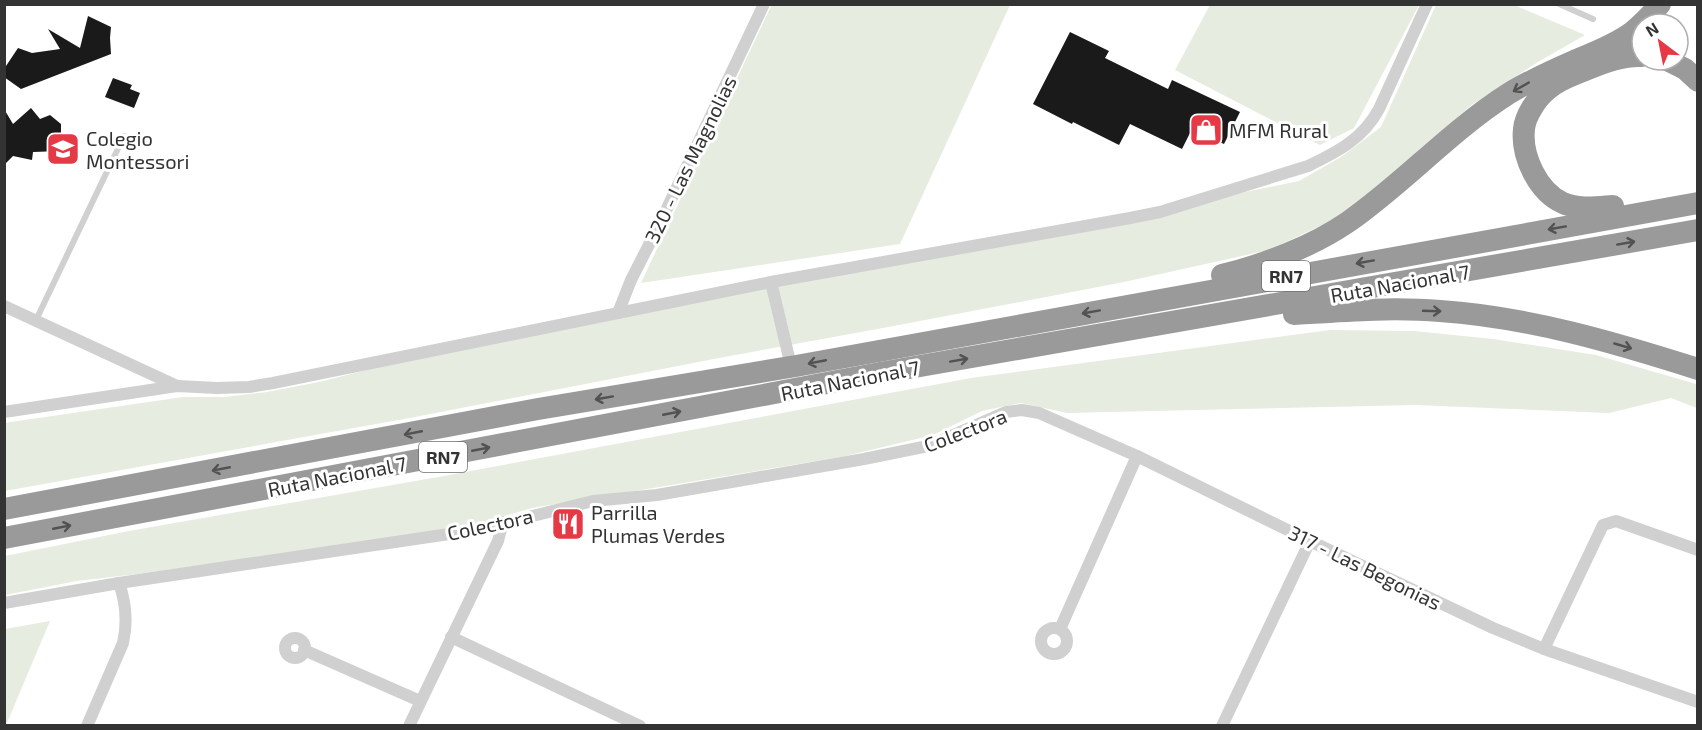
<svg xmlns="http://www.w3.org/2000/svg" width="1702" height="730" font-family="'Exo 2',sans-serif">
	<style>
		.green { fill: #e6ecdf }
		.building { fill: #1a1a1a }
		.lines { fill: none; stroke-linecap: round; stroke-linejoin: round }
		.service { stroke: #d0d0d0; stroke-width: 6 }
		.minor { stroke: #d0d0d0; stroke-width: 12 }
		.motorway { stroke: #9a9a9a; stroke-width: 22 }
		.oneway { stroke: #525252 }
		.labels { text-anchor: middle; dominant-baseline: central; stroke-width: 6; stroke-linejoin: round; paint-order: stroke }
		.shield { fill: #fff; stroke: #707070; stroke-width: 1.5 }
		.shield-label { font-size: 18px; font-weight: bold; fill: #333 }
		.poi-label { font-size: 20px; fill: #333; stroke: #fff; text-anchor: start }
		.street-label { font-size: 20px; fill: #333; stroke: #fff }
	</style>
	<rect width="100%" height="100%" fill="#fff"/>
	<g class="green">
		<path d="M772,4L1010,5L900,244L641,283Z"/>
		<path d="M1210,5V4L1419,5L1354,128L1320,145L1175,70Z"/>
		<path d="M1436,5H1514L1585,35L1538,62L1470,106L1352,211L1269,250L1124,282L899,325L719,358L415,417L5,491L4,423L183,397H224L267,392L319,382L454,348L864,270L1299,181L1341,157L1381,127Z"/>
		<path d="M1330,330L1414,331L1493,339L1596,355L1696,384L1697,385V408L1671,398L1609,413L1415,405L1067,413L1021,403L982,411L933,435L841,457L532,508L464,528L138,574L77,581L5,595V556L129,531L444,476L971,378Z"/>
		<path d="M50,621L6,725H5V629Z"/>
	</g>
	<g class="building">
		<path d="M88,16L111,27L110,38L111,54L21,89L4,77V69L18,48L32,53L60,49L48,29L80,48Z"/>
		<path d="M1070,32L1109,51L1105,58L1168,89L1172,80L1240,112L1224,144L1192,129L1182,149L1130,124L1119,145L1073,122L1072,124L1033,104Z"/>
		<path d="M113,78L132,85L130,89L140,93L134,108L105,97Z"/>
		<path d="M31,108L40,119L50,115L61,124V151L33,152L32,160L13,156L4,165V109L13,124Z"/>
	</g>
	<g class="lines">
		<g class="service">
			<path d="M1559,4L1593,19"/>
			<path d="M36,320L124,136"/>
		</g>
		<g class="minor">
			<path d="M771,282L791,366"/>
			<path d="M4,306L177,386"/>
			<path d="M618,313L631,280L659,225L764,4"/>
			<path d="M4,412L177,386L217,388L249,387L273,383L771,282L1130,218L1160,212L1308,166C1337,152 1363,139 1379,109L1427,4"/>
			<path d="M4,603L119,583L476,530L593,501L657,495L864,459L928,446L1006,412L1022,410L1039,413L1137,456L1310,541L1493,628L1544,649L1698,702"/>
			<circle cx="1054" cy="641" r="13"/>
			<path d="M1060,629L1137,456"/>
			<path d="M451,637L640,726"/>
			<circle cx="295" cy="648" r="10"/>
			<path d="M1544,649L1603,525L1616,521L1698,550"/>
			<path d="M304,650L420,701"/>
			<path d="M87,726L123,643C128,621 126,603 119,583"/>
			<path d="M409,726L498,541L503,522"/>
			<path d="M1222,726L1310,541"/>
		</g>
		<g class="motorway">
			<path d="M1667,60L1685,69L1698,81"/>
			<path d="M1613,206C1598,207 1578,210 1563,203C1538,192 1521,156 1524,129C1525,116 1537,98 1547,90C1559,79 1574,75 1588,69C1604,62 1624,55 1642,56"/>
			<path d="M1222,275C1264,265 1313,246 1348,222C1404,183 1450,131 1508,94C1529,81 1551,71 1574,61C1593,53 1613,46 1631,33C1641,25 1651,15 1660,4"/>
			<path d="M1294,314C1342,311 1391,307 1440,311C1528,317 1613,342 1698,369"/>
			<path d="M4,509L538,409L796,366L1698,203"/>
			<path d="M4,538L880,373L1698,230"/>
		</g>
	</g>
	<defs><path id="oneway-shaft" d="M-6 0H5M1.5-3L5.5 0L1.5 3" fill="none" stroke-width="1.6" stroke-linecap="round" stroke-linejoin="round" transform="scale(1.5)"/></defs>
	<g class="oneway">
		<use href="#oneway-shaft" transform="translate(1521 87) rotate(150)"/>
		<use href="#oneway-shaft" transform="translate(1557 228) rotate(170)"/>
		<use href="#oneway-shaft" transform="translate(1626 243) rotate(-10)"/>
		<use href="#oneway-shaft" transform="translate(1365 262) rotate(170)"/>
		<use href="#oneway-shaft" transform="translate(1432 311) rotate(2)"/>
		<use href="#oneway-shaft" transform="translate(1091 312) rotate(170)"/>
		<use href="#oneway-shaft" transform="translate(1623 346) rotate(16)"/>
		<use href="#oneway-shaft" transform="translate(959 360) rotate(-10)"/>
		<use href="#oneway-shaft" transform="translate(817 362) rotate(169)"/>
		<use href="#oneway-shaft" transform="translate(604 398) rotate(170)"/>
		<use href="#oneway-shaft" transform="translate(672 413) rotate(-11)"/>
		<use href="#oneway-shaft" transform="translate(413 433) rotate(169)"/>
		<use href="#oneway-shaft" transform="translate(481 449) rotate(-11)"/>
		<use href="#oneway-shaft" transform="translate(221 469) rotate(169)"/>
		<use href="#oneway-shaft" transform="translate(62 527) rotate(-11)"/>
	</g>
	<defs>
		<symbol id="shop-square" viewBox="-11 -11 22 22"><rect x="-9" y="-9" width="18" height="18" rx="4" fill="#e63946" stroke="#fff"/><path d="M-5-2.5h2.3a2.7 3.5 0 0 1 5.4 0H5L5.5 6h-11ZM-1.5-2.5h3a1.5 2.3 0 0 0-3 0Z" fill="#fff"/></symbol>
		<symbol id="school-square" viewBox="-11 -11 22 22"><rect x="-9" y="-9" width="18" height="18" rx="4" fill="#e63946" stroke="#fff"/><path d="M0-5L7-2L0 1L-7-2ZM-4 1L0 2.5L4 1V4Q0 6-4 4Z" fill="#fff"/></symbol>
		<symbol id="restaurant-square" viewBox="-11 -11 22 22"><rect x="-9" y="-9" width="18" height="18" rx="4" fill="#e63946" stroke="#fff"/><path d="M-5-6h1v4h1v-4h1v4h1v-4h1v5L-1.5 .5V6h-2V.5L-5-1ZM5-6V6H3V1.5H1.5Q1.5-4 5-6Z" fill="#fff"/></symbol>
	</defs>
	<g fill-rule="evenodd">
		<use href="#shop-square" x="1187" y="111" width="38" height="38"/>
		<use href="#school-square" x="44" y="130" width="38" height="38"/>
		<use href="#restaurant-square" x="549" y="505" width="38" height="38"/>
	</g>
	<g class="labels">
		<g class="shield">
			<rect x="1262" y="261" width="48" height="30" rx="4.5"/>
			<rect x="419" y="442" width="48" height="30" rx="4.5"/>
		</g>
		<g class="shield-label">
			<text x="1286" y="276">RN7</text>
			<text x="443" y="457">RN7</text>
		</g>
		<g class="poi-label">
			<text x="1229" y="130">MFM Rural</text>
			<text x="86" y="138">Colegio<tspan x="86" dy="23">Montessori</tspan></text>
			<text x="591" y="512">Parrilla<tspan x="591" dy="23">Plumas Verdes</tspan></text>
		</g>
		<g class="street-label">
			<text transform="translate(690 159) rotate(-64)">320 - Las Magnolias</text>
			<text transform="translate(1400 283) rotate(-10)">Ruta Nacional 7</text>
			<text transform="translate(850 380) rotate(-11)">Ruta Nacional 7</text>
			<text transform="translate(965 430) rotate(-21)">Colectora</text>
			<text transform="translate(337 476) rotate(-11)">Ruta Nacional 7</text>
			<text transform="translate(490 524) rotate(-12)">Colectora</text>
			<text transform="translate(1365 567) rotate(26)">317 - Las Begonias</text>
		</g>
	</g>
	<rect width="1702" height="730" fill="none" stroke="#333333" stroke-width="12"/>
	<g transform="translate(1660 42) rotate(328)"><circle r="28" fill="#ffffff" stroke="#adadad" stroke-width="1.5"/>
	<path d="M0-4.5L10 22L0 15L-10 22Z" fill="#e63946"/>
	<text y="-9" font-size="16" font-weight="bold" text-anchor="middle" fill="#333333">N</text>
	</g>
</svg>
